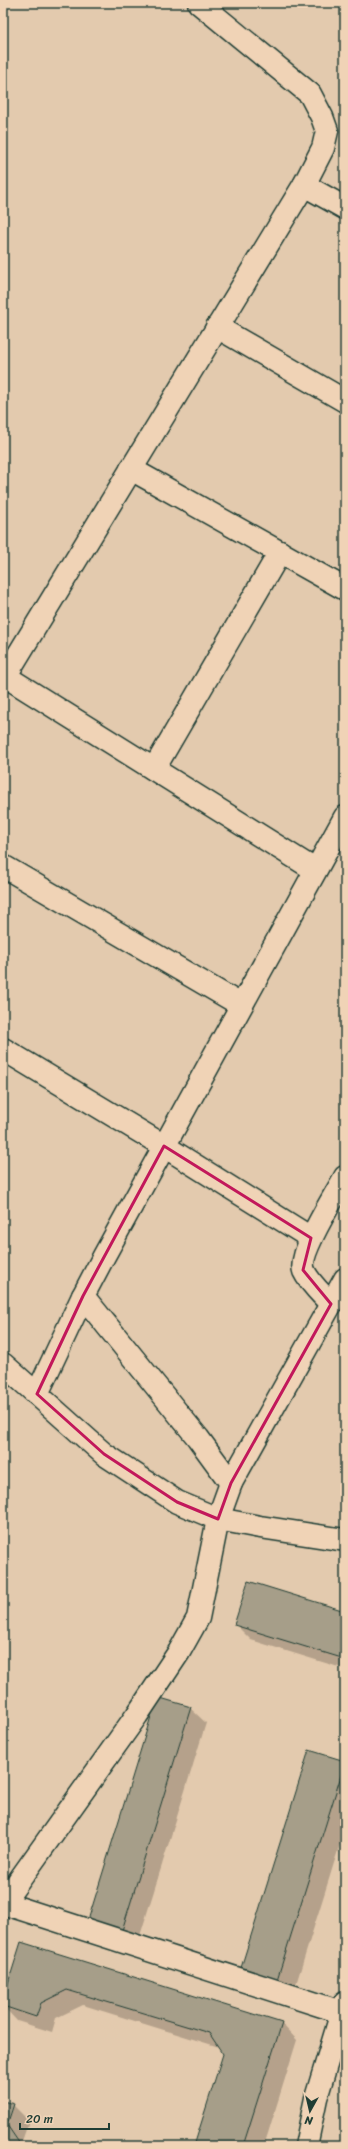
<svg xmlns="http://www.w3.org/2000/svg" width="348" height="2149" font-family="Sriracha,sans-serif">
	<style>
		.shadow { fill: #0003 }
		.building { fill: #a69e89; stroke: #1f3d34 }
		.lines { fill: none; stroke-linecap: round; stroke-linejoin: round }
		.street-casing { stroke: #1f3d34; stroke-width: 25 }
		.secondary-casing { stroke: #1f3d34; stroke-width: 25 }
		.street { stroke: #f0d3b6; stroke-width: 22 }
		.secondary { stroke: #f0d3b6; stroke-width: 22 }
		.marked { fill: none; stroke: #c2185b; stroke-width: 3; stroke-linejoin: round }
	</style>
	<rect width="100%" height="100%" fill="#e3caae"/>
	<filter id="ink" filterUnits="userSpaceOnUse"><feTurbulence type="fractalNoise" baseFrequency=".025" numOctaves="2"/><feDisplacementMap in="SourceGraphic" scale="8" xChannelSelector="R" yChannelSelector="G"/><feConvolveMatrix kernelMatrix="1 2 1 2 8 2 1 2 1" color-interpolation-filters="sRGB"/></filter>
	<g filter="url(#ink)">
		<g class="shadow">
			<path d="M345,1612V1669L251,1640L235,1624Z"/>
			<path d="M190,1708L206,1723L135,1952L103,1942Z"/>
			<path d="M345,1762V1828L292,1997L257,1986Z"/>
			<path d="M22,1943L282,2024L297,2040L264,2146H196L224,2054L219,2047L83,2005L56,2018L52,2032L17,2021L3,2006V2002Z"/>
			<path d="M3,2102L13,2105L29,2121L22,2141L26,2146H3Z"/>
		</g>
		<g class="building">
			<path d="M248,1581L345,1611V1659L234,1625Z"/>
			<path d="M157,1697L191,1707L120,1937L86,1927Z"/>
			<path d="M309,1750L345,1761V1763L276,1983L240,1971Z"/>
			<path d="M21,1942L282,2023L243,2146H194L223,2054L209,2033L67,1990L41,2003L36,2017L3,2006V1999Z"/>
			<path d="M3,2101L14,2104L7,2125L20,2144L26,2146H3Z"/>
		</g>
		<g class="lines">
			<defs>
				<g id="street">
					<path d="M304,185L345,208"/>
					<path d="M217,327L345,401"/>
					<path d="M131,469L345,589"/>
					<path d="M5,676L315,870"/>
					<path d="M3,680L304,185L323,148L327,131L322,117L310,94L199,3"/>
					<path d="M154,769L280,552"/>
					<path d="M3,866L241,1005"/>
					<path d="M3,1049L164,1146L311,1238"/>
					<path d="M83,1296L198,1438L231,1483"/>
					<path d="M331,1304C322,1294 310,1284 304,1271C297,1254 336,1194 345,1177"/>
					<path d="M37,1394L83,1296L104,1256L345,817"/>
					<path d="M3,1903L137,1715L179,1652L198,1618L218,1519L231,1483L345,1279"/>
					<path d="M3,1903L341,2012"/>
					<path d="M306,2146L316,2098L345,2002"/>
				</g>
				<path id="secondary" d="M3,1364L104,1454L177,1502L218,1519L260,1527L345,1540"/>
			</defs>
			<use href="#street" class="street-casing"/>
			<use href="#secondary" class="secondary-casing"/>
			<use href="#street" class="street"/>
			<use href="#secondary" class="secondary"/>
		</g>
	</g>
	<path class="marked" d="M164,1146L311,1238L303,1270L331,1304L231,1483L218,1519L177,1502L104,1454L37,1394L83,1296Z"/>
	<rect width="348" height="2149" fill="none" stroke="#f0d3b6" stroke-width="16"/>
	<rect x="8" y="8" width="332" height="2133" fill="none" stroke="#1f3d34" stroke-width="1.5" filter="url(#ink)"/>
	<g transform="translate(310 2111) rotate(188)" stroke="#f0d3b6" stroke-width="3" paint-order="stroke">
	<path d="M0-3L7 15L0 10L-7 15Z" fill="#1f3d34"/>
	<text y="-6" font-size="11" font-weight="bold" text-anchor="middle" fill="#1f3d34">N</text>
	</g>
	<path d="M20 2123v6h89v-6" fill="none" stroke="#1f3d34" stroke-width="2"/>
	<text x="26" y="2123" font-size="12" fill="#1f3d34" stroke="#f0d3b6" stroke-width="3" paint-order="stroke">20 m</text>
</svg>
